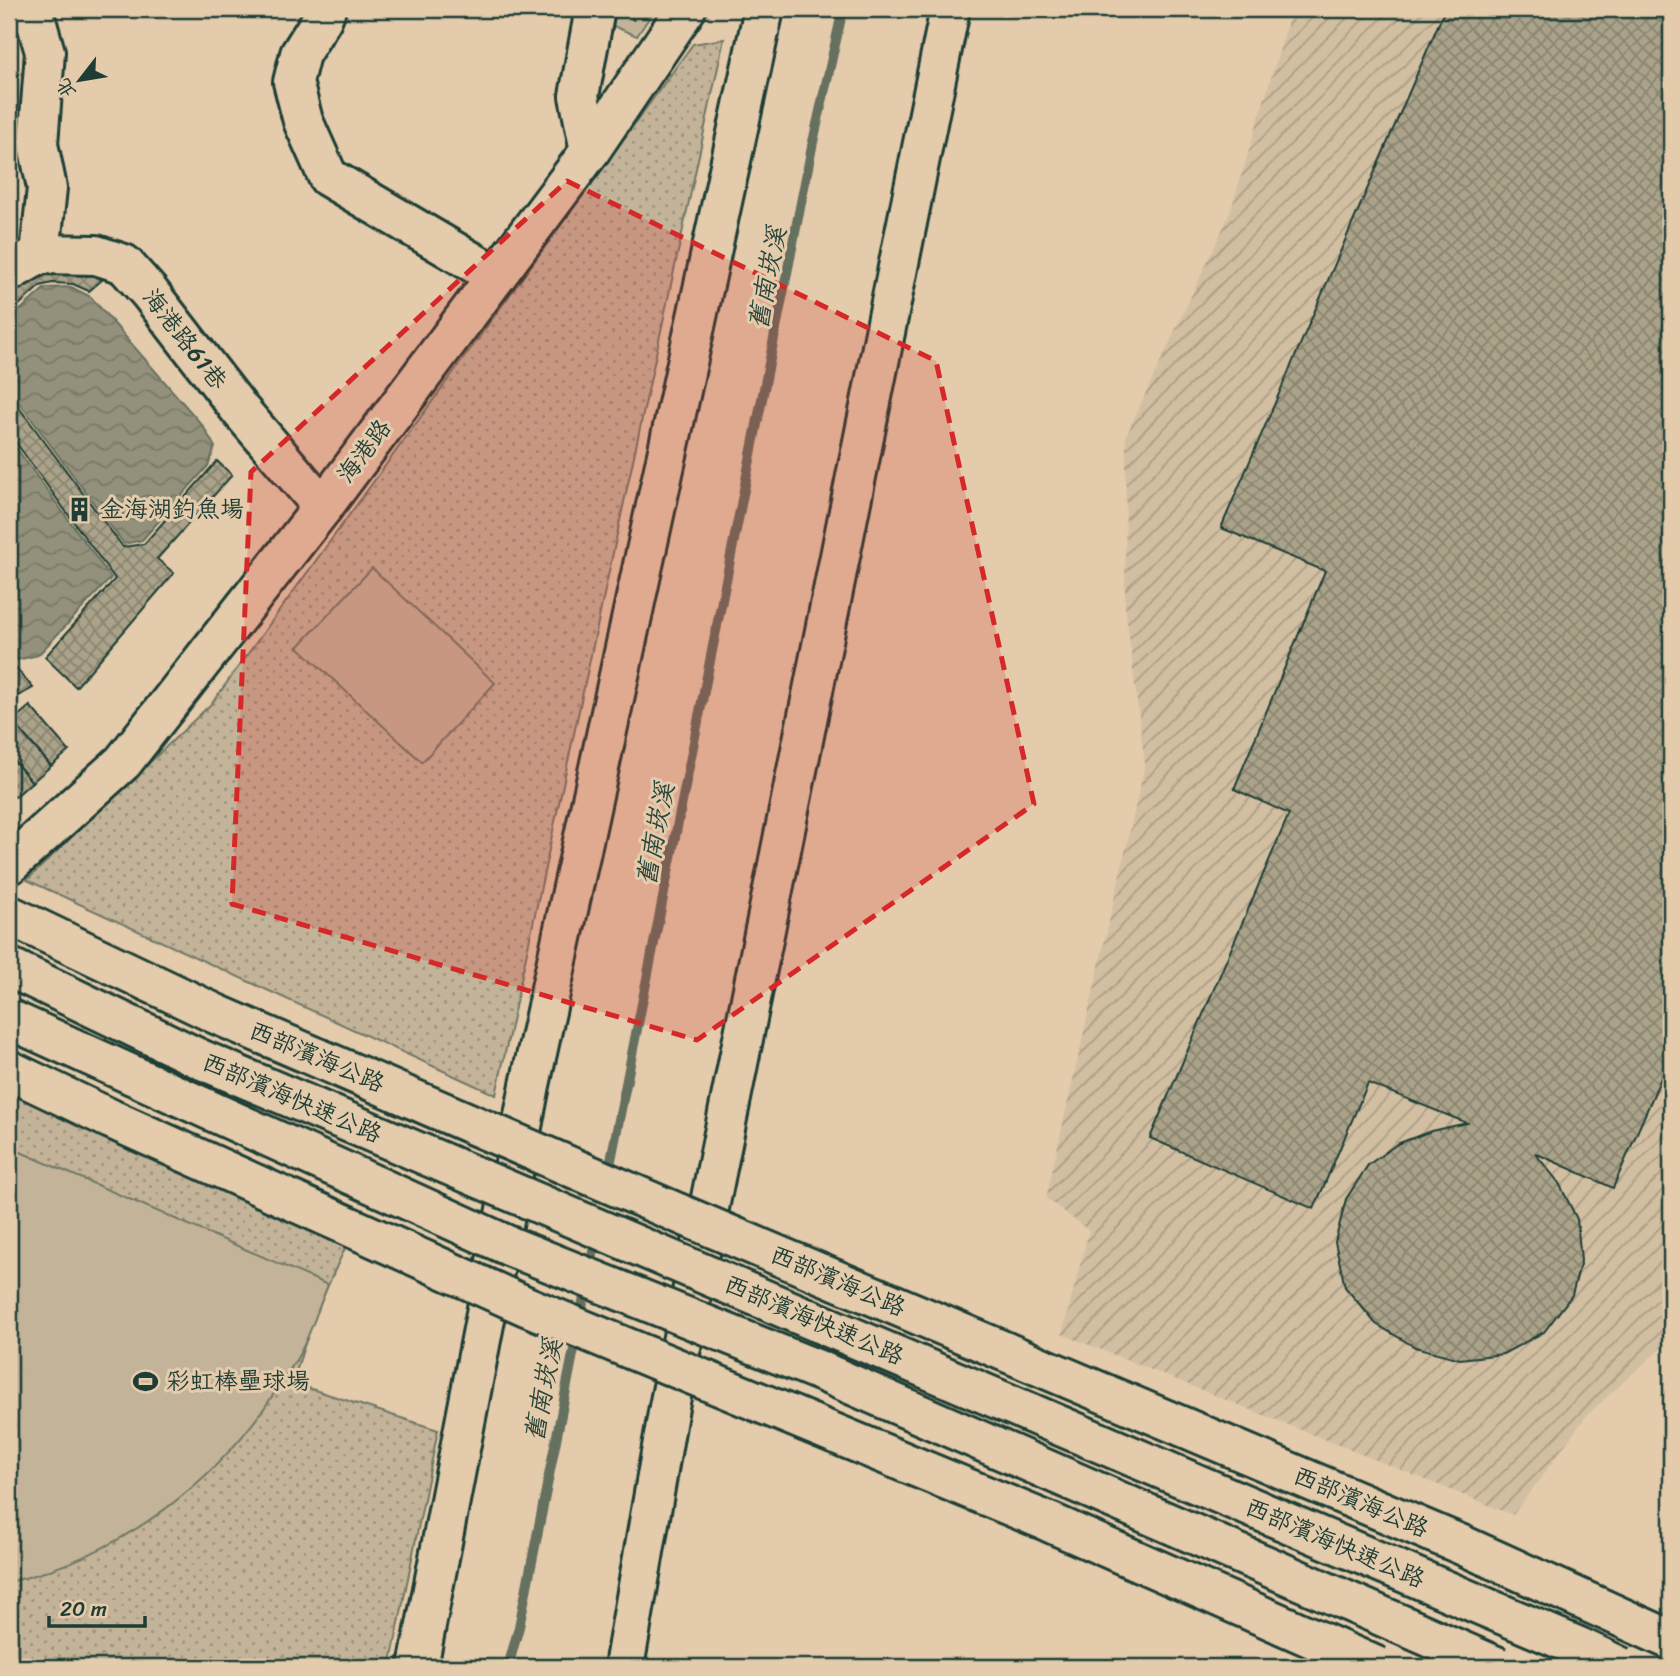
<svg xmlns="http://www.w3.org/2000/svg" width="1680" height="1676" font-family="Sriracha,'LXGW WenKai TC',sans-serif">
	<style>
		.industrial { fill: url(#industrial-furrows) }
		.grass { fill: url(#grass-dots); stroke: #717866; stroke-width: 2 }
		.park { fill: #c3b399; stroke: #717866; stroke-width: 2 }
		.water { fill: url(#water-waves); stroke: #656f5f; stroke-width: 2 }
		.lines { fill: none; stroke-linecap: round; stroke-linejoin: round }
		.stream { stroke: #656f5f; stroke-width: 10 }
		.building { fill: url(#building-cross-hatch); stroke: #1f3d34; stroke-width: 2 }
		.minor-casing { stroke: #1f3d34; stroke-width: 44 }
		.path { stroke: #1f3d34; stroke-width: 4.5; stroke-dasharray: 2 5; stroke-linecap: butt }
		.minor { stroke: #e3cbac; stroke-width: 38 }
		.major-bridge-casing { stroke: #1f3d34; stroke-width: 44; stroke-linecap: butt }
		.highway-bridge-casing { stroke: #1f3d34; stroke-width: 44; stroke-linecap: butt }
		.major-bridge { stroke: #e3cbac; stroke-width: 38 }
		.highway-bridge { stroke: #e3cbac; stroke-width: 38 }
		.marked { fill: #d62828; fill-opacity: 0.2; stroke: #d62828; stroke-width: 5; stroke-dasharray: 14 9; stroke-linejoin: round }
		.labels { text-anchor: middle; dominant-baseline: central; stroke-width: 6; stroke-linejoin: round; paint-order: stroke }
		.street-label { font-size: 24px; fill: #1f3d34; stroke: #e3cbac }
		.poi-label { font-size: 24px; fill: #1f3d34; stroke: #e3cbac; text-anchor: start }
		.water-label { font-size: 26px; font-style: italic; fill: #2b453b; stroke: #e3cbac }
	</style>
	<defs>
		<pattern id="industrial-furrows" width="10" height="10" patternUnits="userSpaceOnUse" patternTransform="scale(1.75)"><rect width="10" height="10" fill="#d2bfa2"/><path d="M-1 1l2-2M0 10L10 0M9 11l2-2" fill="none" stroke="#aa9c85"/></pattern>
		<pattern id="grass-dots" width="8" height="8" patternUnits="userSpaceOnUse" patternTransform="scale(1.75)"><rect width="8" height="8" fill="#c3b399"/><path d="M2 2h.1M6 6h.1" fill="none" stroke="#9e937e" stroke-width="1.8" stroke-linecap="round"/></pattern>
		<pattern id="water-waves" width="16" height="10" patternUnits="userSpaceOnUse" patternTransform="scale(1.75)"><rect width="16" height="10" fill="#93917b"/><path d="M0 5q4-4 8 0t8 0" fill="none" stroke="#777866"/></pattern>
		<pattern id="building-cross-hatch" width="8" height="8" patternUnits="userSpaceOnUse" patternTransform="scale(1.75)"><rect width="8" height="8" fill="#aaa289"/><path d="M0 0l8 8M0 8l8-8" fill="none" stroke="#8a8571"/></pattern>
	</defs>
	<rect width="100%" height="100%" fill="#e3cbac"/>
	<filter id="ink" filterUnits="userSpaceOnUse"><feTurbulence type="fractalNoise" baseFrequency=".0143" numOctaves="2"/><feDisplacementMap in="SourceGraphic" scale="14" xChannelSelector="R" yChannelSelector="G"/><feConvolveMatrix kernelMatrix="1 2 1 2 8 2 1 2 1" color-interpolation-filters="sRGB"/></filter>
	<g filter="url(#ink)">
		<path class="industrial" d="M1292,9H1671V1339L1587,1415L1513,1515L1062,1334L1089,1231L1046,1198L1145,765L1125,605L1126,436L1230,213Z"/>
		<g class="grass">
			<path d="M724,39L496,1095L27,880L212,703L693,44Z"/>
			<path d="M9,1083L349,1240C327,1286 306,1333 293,1383L438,1430L390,1667H9Z"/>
		</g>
		<g class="park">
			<path d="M611,9H655L637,36L608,24Z"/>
			<path d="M372,568L495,683L422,762L298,647Z"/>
			<path d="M9,1147L328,1285C319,1306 312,1329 302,1349C297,1360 289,1371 282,1381C221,1481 123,1555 9,1582Z"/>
		</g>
		<g class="water">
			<path d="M71,287L91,297L203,426L215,447L208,466L142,540L124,544L9,389V320L45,288Z"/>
			<path d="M9,438L111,578L38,655L13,661L9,656Z"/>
		</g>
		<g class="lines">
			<g class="stream">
				<path d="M608,1175L813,142L843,9"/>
				<path d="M589,1271L596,1238"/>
				<path d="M580,1319L586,1286"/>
				<path d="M508,1667L519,1627L577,1334"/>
			</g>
		</g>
		<g class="building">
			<path d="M1445,9H1671V1055L1613,1188L1535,1153L1559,1183L1577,1219L1581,1261L1572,1295L1544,1332L1503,1354L1460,1359L1415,1347L1376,1324L1345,1287L1335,1242L1346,1199L1368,1165L1397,1144L1431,1131L1467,1123L1368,1083L1314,1209L1150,1138L1289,814L1234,789L1325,571L1221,528Z"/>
			<path d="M43,269L87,271L102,280L89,291L73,284L52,283L40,286L9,314V293L19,283Z"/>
			<path d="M9,394L123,547L144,544L217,461L232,475L157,559L174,573L76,687L45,657L115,579L9,433Z"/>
			<path d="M9,660L33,688L13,699L9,694Z"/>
			<path d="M30,706L69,751L51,766L12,721Z"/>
			<path d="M12,721L51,766L32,782L9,755V724Z"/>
			<path d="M9,755L32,782L15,797L9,790Z"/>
		</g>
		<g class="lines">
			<defs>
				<g id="minor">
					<path d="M27,9L37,24L45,52L38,144L47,188L40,254"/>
					<path d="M326,9L322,19L300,54L293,82L303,121L328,177L496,276"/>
					<path d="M590,151L579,96L595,9"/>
					<path d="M9,272L40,254L96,255L124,264L149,292L240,410L323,507"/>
					<path d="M9,865L123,762L323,507L590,151L686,9"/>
					<path d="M418,1667L530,1085L764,9"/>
					<path d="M624,1667L669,1407L950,9"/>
				</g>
			</defs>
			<use href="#minor" class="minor-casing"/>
			<path class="path" d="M632,20L639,9"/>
			<use href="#minor" class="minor"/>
			<defs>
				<g id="major-bridge">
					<path d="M9,915L216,1014L673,1211L1462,1545L1671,1640"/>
					<path d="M9,1070L111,1119L526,1306L1049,1522L1378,1667"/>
				</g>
				<g id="highway-bridge">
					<path d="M9,967L200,1059L1579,1647L1621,1667"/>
					<path d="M9,1019L509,1246L823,1372L1498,1667"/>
				</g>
			</defs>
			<use href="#major-bridge" class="major-bridge-casing"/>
			<use href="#highway-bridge" class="highway-bridge-casing"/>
			<use href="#major-bridge" class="major-bridge"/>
			<use href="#highway-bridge" class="highway-bridge"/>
		</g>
	</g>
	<path class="marked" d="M567,181L936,361L1034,804L697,1040L232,904L251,472Z"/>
	<defs>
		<symbol id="building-bare" viewBox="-9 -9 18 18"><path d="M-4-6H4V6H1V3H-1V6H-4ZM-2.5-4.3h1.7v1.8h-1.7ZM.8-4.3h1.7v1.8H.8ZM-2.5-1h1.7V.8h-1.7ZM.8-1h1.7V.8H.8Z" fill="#1f3d34" stroke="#e3cbac" stroke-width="2.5" paint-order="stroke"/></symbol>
		<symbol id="stadium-bare" viewBox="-9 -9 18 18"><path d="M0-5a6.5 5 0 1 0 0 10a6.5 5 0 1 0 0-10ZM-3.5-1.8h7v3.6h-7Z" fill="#1f3d34" stroke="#e3cbac" stroke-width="2.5" paint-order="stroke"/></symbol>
	</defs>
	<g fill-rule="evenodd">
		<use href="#building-bare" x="62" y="492" width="35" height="35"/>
		<use href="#stadium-bare" x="128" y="1364" width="35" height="35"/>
	</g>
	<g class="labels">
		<g class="street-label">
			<text transform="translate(185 339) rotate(52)">海港路61巷</text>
			<text transform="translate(364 451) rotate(-53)">海港路</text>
			<text transform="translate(317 1057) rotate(23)">西部濱海公路</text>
			<text transform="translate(292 1098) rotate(23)">西部濱海快速公路</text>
			<text transform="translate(838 1281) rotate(23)">西部濱海公路</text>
			<text transform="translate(814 1320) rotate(23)">西部濱海快速公路</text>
			<text transform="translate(1361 1502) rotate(23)">西部濱海公路</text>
			<text transform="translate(1335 1543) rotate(23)">西部濱海快速公路</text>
		</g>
		<g class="poi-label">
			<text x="100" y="509">金海湖釣魚場</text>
			<text x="166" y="1381">彩虹棒壘球場</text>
		</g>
		<g class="water-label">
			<text transform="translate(767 278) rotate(-79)">舊南崁溪</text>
			<text transform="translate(655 834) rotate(-79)">舊南崁溪</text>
			<text transform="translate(543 1390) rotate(-79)">舊南崁溪</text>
		</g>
	</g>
	<rect width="1680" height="1676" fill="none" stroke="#e3cbac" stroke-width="35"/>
	<rect x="18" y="18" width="1645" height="1641" fill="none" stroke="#1f3d34" stroke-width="2.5" filter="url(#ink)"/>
	<g transform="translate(80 80) rotate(239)" stroke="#e3cbac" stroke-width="5" paint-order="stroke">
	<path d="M0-5L12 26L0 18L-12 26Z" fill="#1f3d34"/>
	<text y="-10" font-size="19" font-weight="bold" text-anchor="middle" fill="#1f3d34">北</text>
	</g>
	<path d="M49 1616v10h96v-10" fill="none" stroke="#1f3d34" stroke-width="3.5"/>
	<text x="60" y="1616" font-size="21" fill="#1f3d34" stroke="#e3cbac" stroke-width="5" paint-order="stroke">20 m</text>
</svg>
